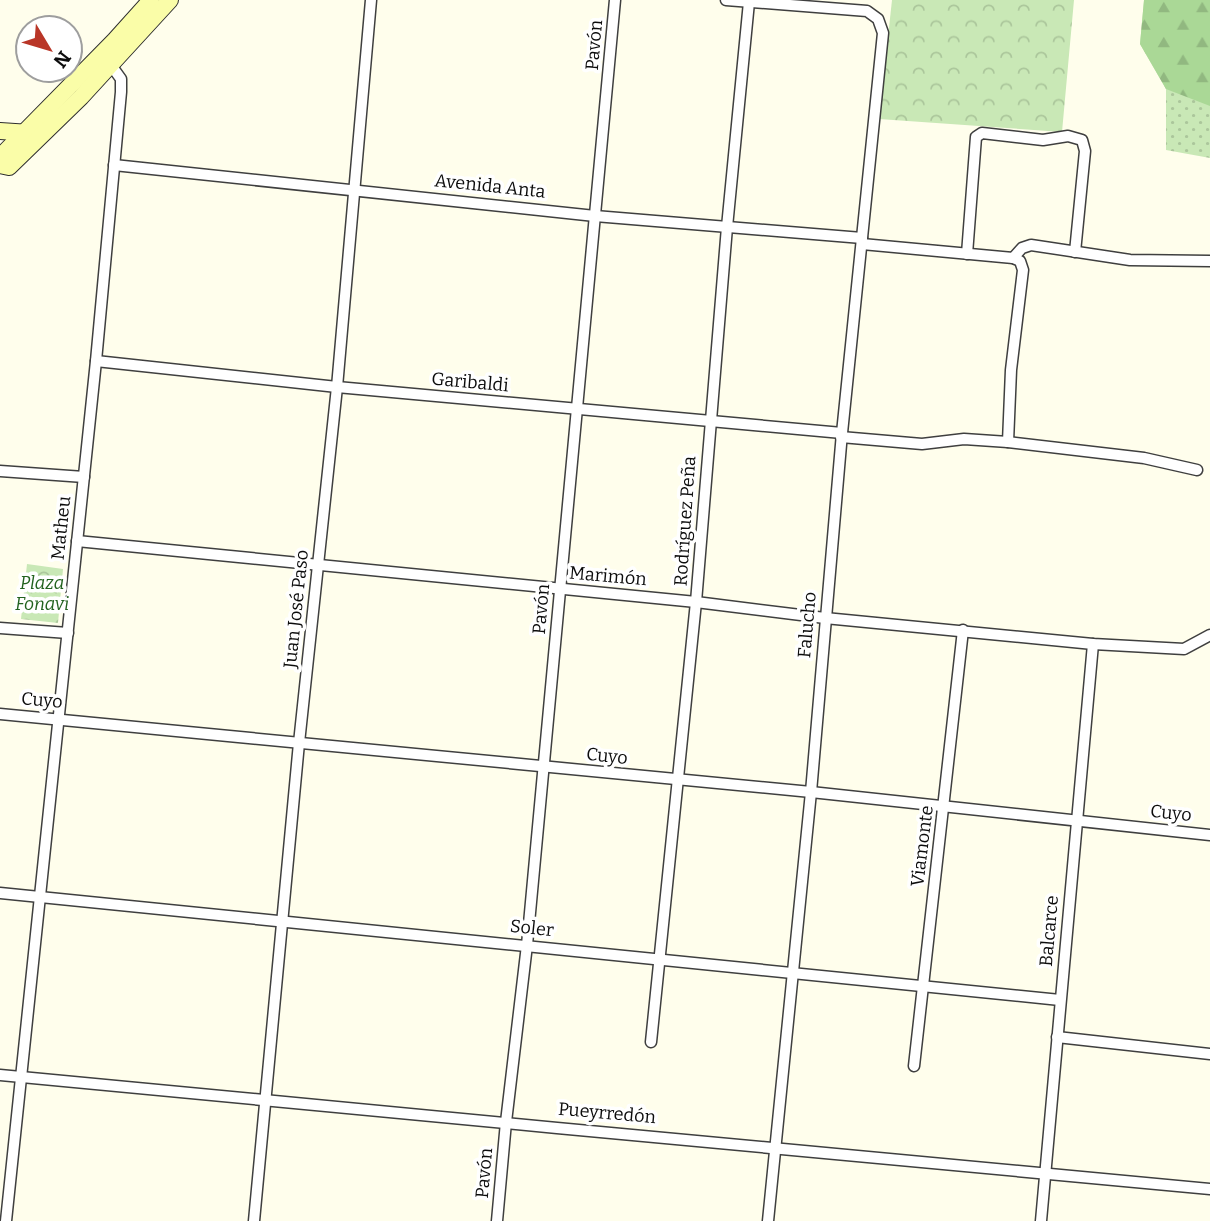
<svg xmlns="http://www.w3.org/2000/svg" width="1210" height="1221" font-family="Bitter,serif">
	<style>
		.grass { fill: url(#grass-dots) }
		.forest { fill: url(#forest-firs) }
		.park { fill: url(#park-crowns) }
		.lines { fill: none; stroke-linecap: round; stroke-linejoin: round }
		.street-casing { stroke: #3f3f3f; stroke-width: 13 }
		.secondary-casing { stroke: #2e2e2e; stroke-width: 18 }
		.street { stroke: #fff; stroke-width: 10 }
		.secondary { stroke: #fafda8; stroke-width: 16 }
		.labels { text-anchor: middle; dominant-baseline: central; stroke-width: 7; stroke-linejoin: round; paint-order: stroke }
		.street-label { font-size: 18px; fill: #0c0c0c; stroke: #fff }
		.park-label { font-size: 18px; font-style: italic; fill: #22621e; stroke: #fff }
	</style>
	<defs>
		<pattern id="grass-dots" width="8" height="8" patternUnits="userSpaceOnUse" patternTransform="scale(1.75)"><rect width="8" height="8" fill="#c9e8b6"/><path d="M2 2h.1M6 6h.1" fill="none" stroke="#abc69b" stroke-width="1.8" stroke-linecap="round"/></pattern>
		<pattern id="forest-firs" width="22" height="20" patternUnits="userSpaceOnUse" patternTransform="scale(1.75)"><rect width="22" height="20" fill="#aad896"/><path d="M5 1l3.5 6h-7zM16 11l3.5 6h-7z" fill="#91b880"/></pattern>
		<pattern id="park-crowns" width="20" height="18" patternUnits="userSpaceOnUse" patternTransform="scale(1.75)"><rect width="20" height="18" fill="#c9e8b6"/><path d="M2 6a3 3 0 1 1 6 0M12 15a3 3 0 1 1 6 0" fill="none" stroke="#abc69b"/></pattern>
	</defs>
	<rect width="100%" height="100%" fill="#fffeec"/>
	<path class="grass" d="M1144,0H1210V158L1166,150V89L1140,44Z"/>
	<path class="forest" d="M1144,0H1210V106L1166,89L1140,44Z"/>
	<g class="park">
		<path d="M892,0H1074L1062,132L879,119Z"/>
		<path d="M27,564L63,569L58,623L21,619Z"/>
	</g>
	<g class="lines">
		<defs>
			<g id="street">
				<path d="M726,0L867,11L878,19L883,33L842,433L811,792L768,1221"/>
				<path d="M114,165L595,216L862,238"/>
				<path d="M862,244L1013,258L1020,261L1023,270L1011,370L1008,442"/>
				<path d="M967,254L976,137L982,133L1043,140L1068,136L1082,140L1085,151L1075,252"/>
				<path d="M1013,258L1022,248L1031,245L1130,260L1210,261"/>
				<path d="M96,361L337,387L842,433"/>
				<path d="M841,437L922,444L964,439L1008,442L1144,458L1197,470"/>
				<path d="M0,471L84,477"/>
				<path d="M77,541L696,602L825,618L1093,644L1184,649L1210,635"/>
				<path d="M0,628L68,633"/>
				<path d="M0,714L811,792L1210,835"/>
				<path d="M0,893L1060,1000"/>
				<path d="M1057,1037L1210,1054"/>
				<path d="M651,1042L696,602L727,227L749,2"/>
				<path d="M914,1066L963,630"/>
				<path d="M0,1075C403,1115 807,1150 1210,1189"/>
				<path d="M6,1221L96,361L121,92V79L108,61"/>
				<path d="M254,1221L299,743L337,387L371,0"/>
				<path d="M497,1221L506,1122L527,945L615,0"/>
				<path d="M1041,1221L1093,644"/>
			</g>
			<g id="secondary">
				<path d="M0,131L30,133"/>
				<path d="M0,157L115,40L151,0"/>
				<path d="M0,165L9,167L81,97L170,0"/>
			</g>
		</defs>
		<use href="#street" class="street-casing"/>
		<use href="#secondary" class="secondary-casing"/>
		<use href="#street" class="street"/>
		<use href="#secondary" class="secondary"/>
	</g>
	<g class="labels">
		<g class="street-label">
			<text transform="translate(594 45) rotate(-85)">Pavón</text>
			<text transform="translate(490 186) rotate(6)">Avenida Anta</text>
			<text transform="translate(470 382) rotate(5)">Garibaldi</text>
			<text transform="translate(685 521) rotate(-86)">Rodríguez Peña</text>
			<text transform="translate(61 528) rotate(-84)">Matheu</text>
			<text transform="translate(608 576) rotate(5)">Marimón</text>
			<text transform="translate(296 609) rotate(-84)">Juan José Paso</text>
			<text transform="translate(541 609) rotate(-85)">Pavón</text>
			<text transform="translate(807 625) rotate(-85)">Falucho</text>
			<text transform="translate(42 700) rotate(5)">Cuyo</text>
			<text transform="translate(607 756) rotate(6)">Cuyo</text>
			<text transform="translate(1171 813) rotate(6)">Cuyo</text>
			<text transform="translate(922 846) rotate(-83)">Viamonte</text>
			<text transform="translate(532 928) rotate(6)">Soler</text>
			<text transform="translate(1049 931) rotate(-85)">Balcarce</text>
			<text transform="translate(607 1113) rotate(5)">Pueyrredón</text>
			<text transform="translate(484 1173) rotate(-85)">Pavón</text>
		</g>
		<g class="park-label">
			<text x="42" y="583">Plaza<tspan x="42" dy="21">Fonavi</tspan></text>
		</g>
	</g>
	<g transform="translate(49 49) rotate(128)"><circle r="33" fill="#ffffff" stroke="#9e9e9e" stroke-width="2"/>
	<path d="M0-5L12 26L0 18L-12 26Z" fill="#b93627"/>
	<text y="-10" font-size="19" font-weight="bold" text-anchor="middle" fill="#0c0c0c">N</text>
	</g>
</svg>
